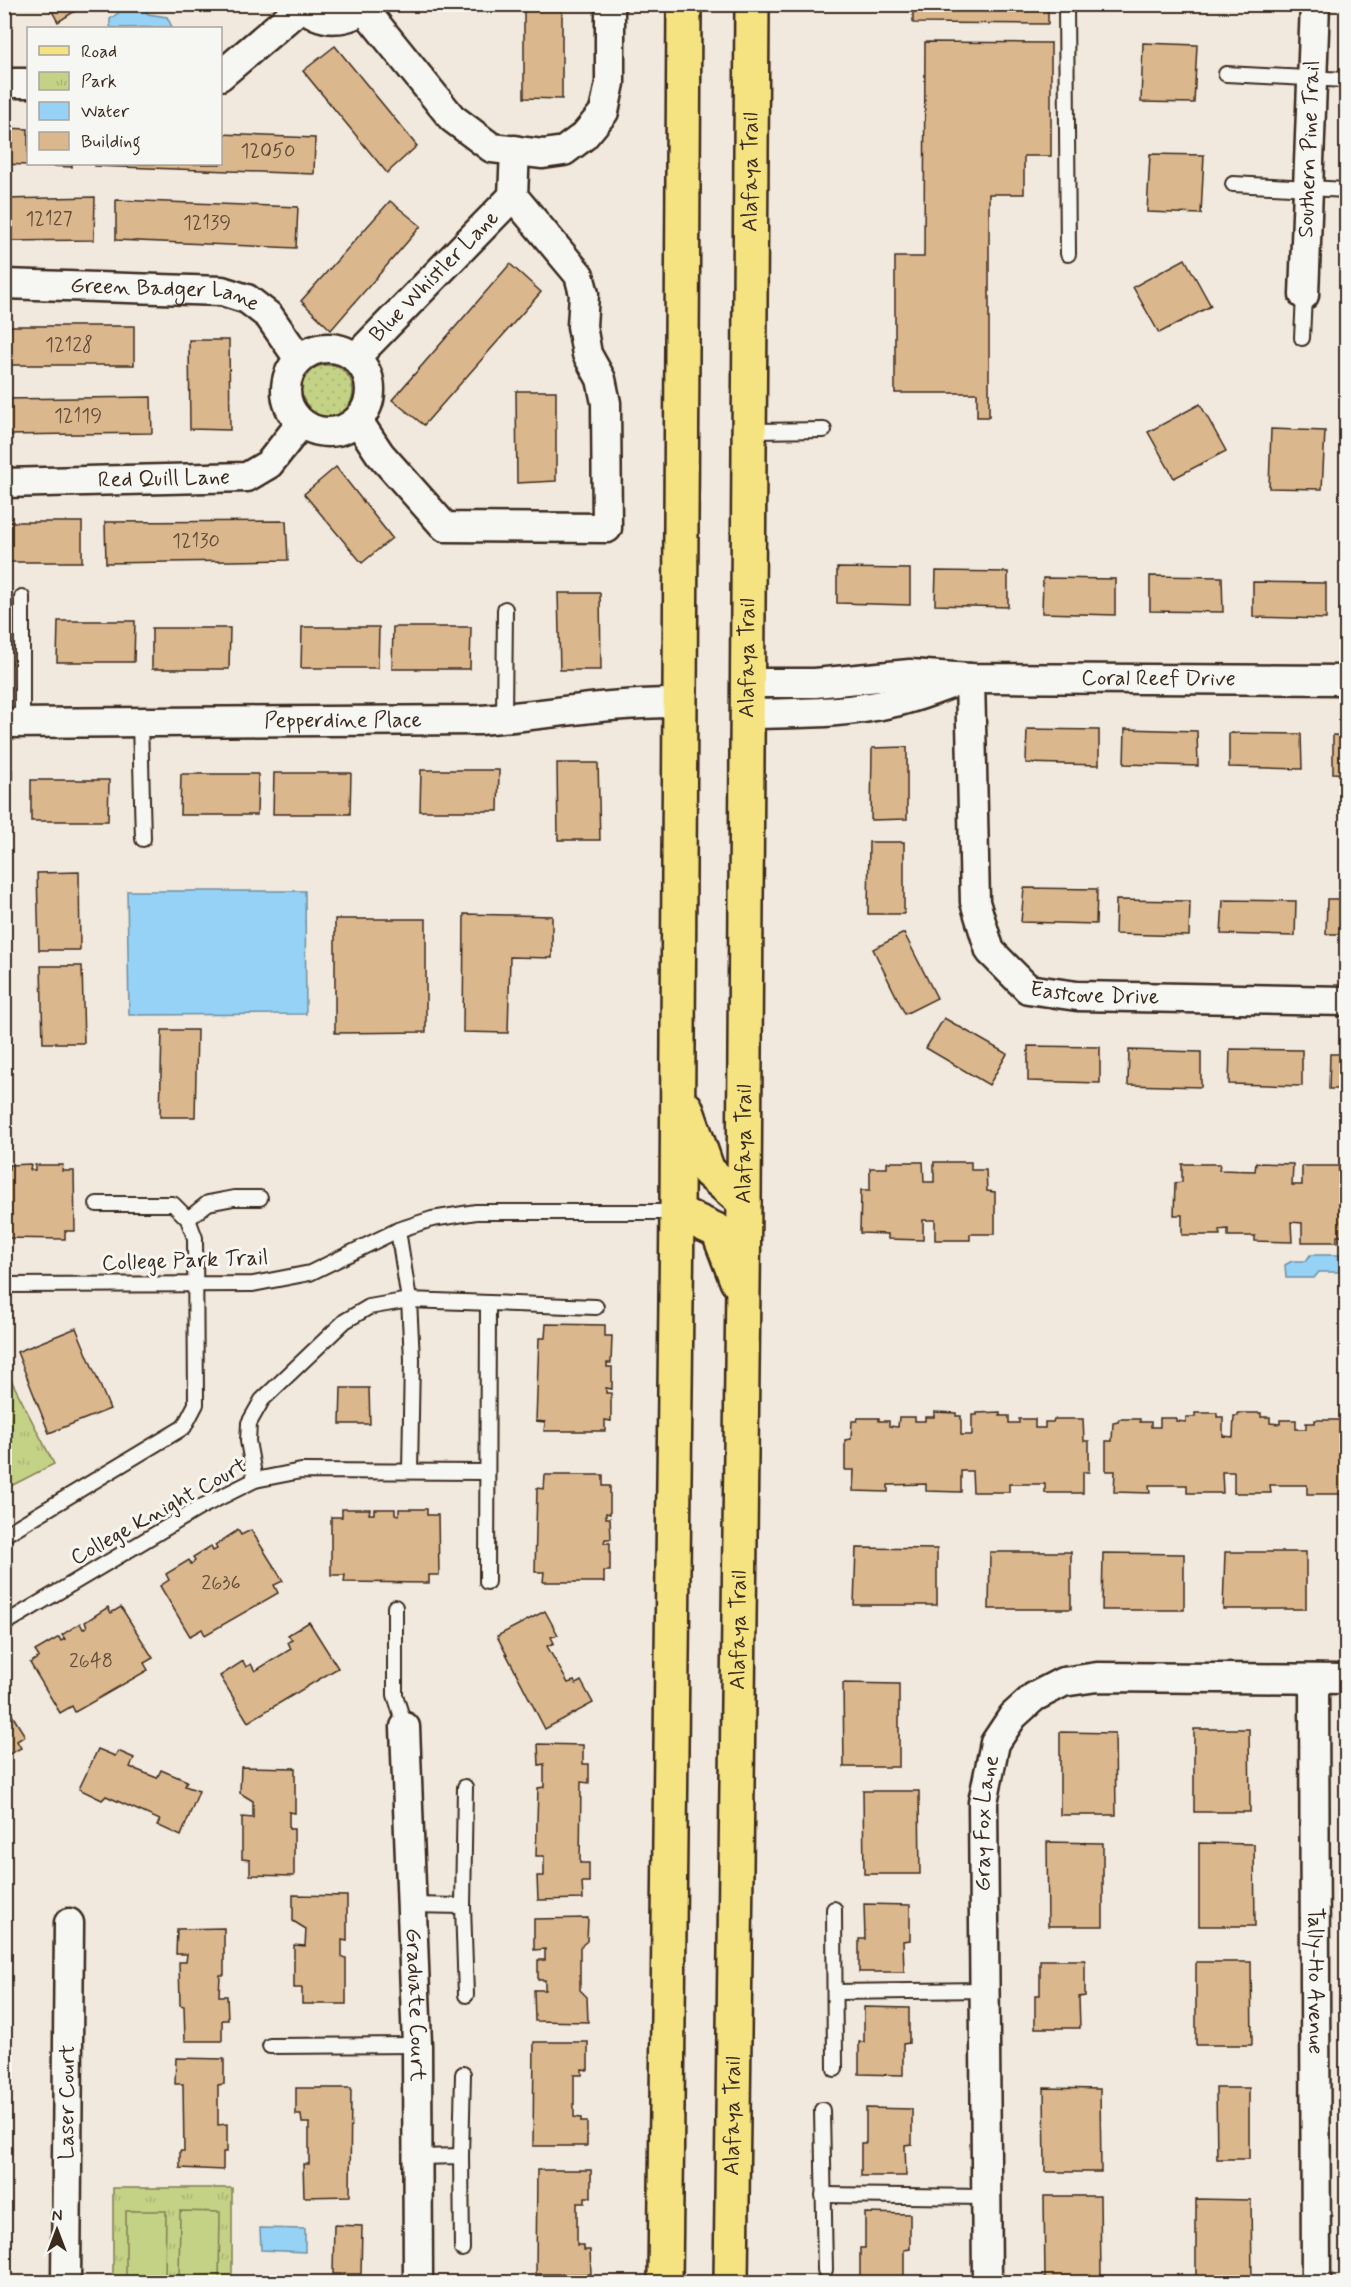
<svg xmlns="http://www.w3.org/2000/svg" width="1351" height="2287" font-family="Mynerve,sans-serif">
	<style>
		.grass { fill: url(#grass-dots); stroke: #807e52; stroke-width: 1.5 }
		.park { fill: url(#park-tufts); stroke: #807e52; stroke-width: 1.5 }
		.garden { fill: #c4d286; stroke: #807e52; stroke-width: 1.5 }
		.water { fill: #95d2f6; stroke: #718fa0; stroke-width: 1.5 }
		.building { fill: #dbb78d; stroke: #3b2a1e; stroke-width: 1.5 }
		.lines { fill: none; stroke-linecap: round; stroke-linejoin: round }
		.lane-casing { stroke: #3b2a1e; stroke-width: 18 }
		.street-casing { stroke: #3b2a1e; stroke-width: 33 }
		.primary-casing { stroke: #3b2a1e; stroke-width: 38 }
		.lane { stroke: #f6f6f2; stroke-width: 14 }
		.street { stroke: #f6f6f2; stroke-width: 28 }
		.primary { stroke: #f5e382; stroke-width: 33 }
		.labels { text-anchor: middle; dominant-baseline: central; stroke-width: 6; stroke-linejoin: round; paint-order: stroke }
		.number-label { font-size: 20px; fill: #634d3a }
		.street-label { font-size: 22px; fill: #3b2a1e; stroke: #f6f6f2 }
	</style>
	<defs>
		<pattern id="grass-dots" width="8" height="8" patternUnits="userSpaceOnUse" patternTransform="scale(1.5)"><rect width="8" height="8" fill="#c4d286"/><path d="M2 2h.1M6 6h.1" fill="none" stroke="#a9b473" stroke-width="1.8" stroke-linecap="round"/></pattern>
		<pattern id="park-tufts" width="24" height="20" patternUnits="userSpaceOnUse" patternTransform="scale(1.5)"><rect width="24" height="20" fill="#c4d286"/><path d="M3 7l-1-3M5 7V3M7 7l1-3M15 17l-1-3M17 17v-4M19 17l1-3" fill="none" stroke="#a9b473"/></pattern>
	</defs>
	<rect width="100%" height="100%" fill="#f1e9de"/>
	<filter id="ink" filterUnits="userSpaceOnUse"><feTurbulence type="fractalNoise" baseFrequency=".0167" numOctaves="2"/><feDisplacementMap in="SourceGraphic" scale="12" xChannelSelector="R" yChannelSelector="G"/><feConvolveMatrix kernelMatrix="1 2 1 2 8 2 1 2 1" color-interpolation-filters="sRGB"/></filter>
	<g filter="url(#ink)">
		<circle class="grass" cx="327" cy="391" r="26"/>
		<g class="park">
			<path d="M4,1366L54,1464L5,1489H4Z"/>
			<rect x="113" y="2188" width="119" height="94"/>
		</g>
		<g class="garden">
			<path d="M126,2211H166L165,2282H126Z"/>
			<path d="M180,2211L220,2212L219,2282H179Z"/>
		</g>
		<g class="water">
			<path d="M121,5H142L148,14L167,17L172,27L112,28L110,26V19L118,13Z"/>
			<path d="M127,891H305L306,1014L129,1015Z"/>
			<path d="M1310,1255H1340L1339,1272H1319L1314,1278H1286L1285,1265L1292,1261H1306Z"/>
			<path d="M5,1413L12,1433L8,1445L5,1447Z"/>
			<path d="M260,2228L305,2229V2252L261,2250Z"/>
		</g>
		<g class="building">
			<path d="M48,4H86L58,22Z"/>
			<path d="M524,4H562V99L524,98Z"/>
			<path d="M913,4H1048V24L913,23Z"/>
			<path d="M925,42L1051,43V156H1024V194H989V417H977V393H895V257H924Z"/>
			<path d="M1143,43L1197,45L1194,103L1141,102Z"/>
			<path d="M335,46L417,146L387,173L303,71Z"/>
			<path d="M4,128L28,129V164H72V167L4,164Z"/>
			<path d="M220,134L315,138L314,174L95,166V164H220Z"/>
			<path d="M1150,154L1204,155L1201,214L1147,212Z"/>
			<path d="M95,197L94,240L4,241V199Z"/>
			<path d="M116,200L298,207L296,248L116,240Z"/>
			<path d="M390,201L421,226L331,330L301,301Z"/>
			<path d="M1185,259L1211,306L1159,333L1133,287Z"/>
			<path d="M510,264L541,292L424,425L392,400Z"/>
			<rect x="4" y="326" width="130" height="39"/>
			<path d="M189,340H229L230,430L190,429Z"/>
			<path d="M516,391H556V481L517,483Z"/>
			<path d="M151,397L152,433L4,435V399Z"/>
			<path d="M1200,404L1226,451L1174,478L1148,432Z"/>
			<path d="M1271,429L1325,431L1322,489L1269,488Z"/>
			<path d="M336,467L392,538L362,563L304,494Z"/>
			<path d="M286,521L288,560L106,563L105,522Z"/>
			<rect x="4" y="522" width="78" height="40"/>
			<path d="M837,568L910,569V605L837,603Z"/>
			<path d="M936,571L1008,572V607L935,605Z"/>
			<path d="M1150,576L1222,577L1223,612L1150,611Z"/>
			<path d="M1043,578L1115,579V615L1042,613Z"/>
			<path d="M1253,582L1326,583V619L1253,617Z"/>
			<path d="M558,593H600L601,670H560Z"/>
			<path d="M58,621H135L134,662H57Z"/>
			<path d="M302,627H379L378,668H301Z"/>
			<path d="M393,627H471L470,669H392Z"/>
			<path d="M152,628H230L229,669H152Z"/>
			<path d="M1027,729L1099,730V765L1026,763Z"/>
			<path d="M1125,729L1197,731L1198,766L1124,764Z"/>
			<path d="M1229,733L1301,734L1302,769L1229,767Z"/>
			<path d="M1333,735L1346,736V774L1333,773Z"/>
			<path d="M907,747V819L871,820L872,748Z"/>
			<path d="M557,763H598L600,840H558Z"/>
			<path d="M4,770H12L11,811H4Z"/>
			<path d="M421,770H499L498,811H420Z"/>
			<path d="M274,773H351L350,814H273Z"/>
			<path d="M181,774H258L257,815H180Z"/>
			<path d="M31,780H109L108,821H31Z"/>
			<path d="M869,842H904V914H868Z"/>
			<path d="M79,872L80,950H39L37,873Z"/>
			<path d="M1024,888L1097,889L1096,924L1021,922Z"/>
			<path d="M1327,899H1346V934H1326Z"/>
			<path d="M1116,900L1190,901L1189,936L1115,934Z"/>
			<path d="M1223,900L1296,901L1295,936L1221,934Z"/>
			<path d="M464,914L552,916V958L510,957L508,1033L463,1032Z"/>
			<path d="M335,919H426V1032L335,1033Z"/>
			<path d="M904,933L937,998L905,1014L873,949Z"/>
			<path d="M41,966H82L84,1043H43Z"/>
			<path d="M944,1018L1007,1054L989,1085L926,1048Z"/>
			<path d="M162,1030H197L195,1117H160Z"/>
			<path d="M1028,1046L1100,1047V1083L1028,1081Z"/>
			<path d="M1230,1049L1302,1050V1086L1229,1084Z"/>
			<path d="M1129,1050L1201,1052V1087L1128,1085Z"/>
			<path d="M1330,1054H1346V1089H1329Z"/>
			<path d="M887,1162H923L924,1182H934V1162H971V1170H986L987,1191L995,1192V1234H970V1240H935V1220H923V1240L888,1239V1234L860,1233L861,1190H870V1168H887Z"/>
			<path d="M1256,1163L1293,1164L1292,1185H1302V1166H1339V1172H1346V1236H1337V1242H1302V1223L1291,1222L1292,1242L1255,1241V1236H1228V1229L1219,1230L1220,1235H1182V1215H1174L1175,1183L1182,1182V1164H1220L1219,1170L1255,1171Z"/>
			<path d="M31,1164L30,1170H35V1165H63L62,1171H74L75,1231H65V1239L4,1238V1165L5,1170H9V1165Z"/>
			<path d="M546,1324L605,1325V1336H612L611,1363H607V1367H612V1389L606,1388V1393H611V1421L605,1420V1431H544L545,1422L536,1421L539,1338H545Z"/>
			<path d="M76,1328L110,1409L49,1433L17,1352Z"/>
			<path d="M341,1388H369L370,1424H340Z"/>
			<path d="M934,1412L956,1413V1416H961V1435H972V1415H977V1413L1000,1412V1416H1009V1423H1019V1419H1035V1428H1045V1422H1053L1054,1419H1083L1084,1441H1089V1472H1083V1493H1045V1484H1009V1492H973L972,1471H961V1492L926,1491V1484L888,1485V1492L853,1491L854,1470H845V1440L851,1439L852,1421H857L858,1418H879V1421H889V1426L898,1427L899,1417H915V1421H925V1417H934Z"/>
			<path d="M1195,1413H1217V1417H1223V1436L1233,1437L1234,1416H1238V1413H1261V1417H1270V1423L1280,1424V1420H1296V1429H1306V1423H1315V1420H1344L1346,1473H1344V1494H1307V1485H1270L1271,1493H1234V1472H1222L1223,1493H1187V1485H1149L1150,1493L1114,1492L1115,1471H1106V1441H1112L1113,1423L1118,1422L1119,1419H1140V1422H1151V1427H1160V1418H1176V1421L1186,1422V1417H1195Z"/>
			<path d="M545,1475H603V1486H610V1514L606,1513V1518H610L611,1539H605L604,1543H610V1571H604V1582H543L544,1572H535L537,1488L544,1489Z"/>
			<path d="M342,1509H370L369,1514H374V1509H395V1514L399,1515V1509H427V1515H438L439,1575H429V1583L344,1582L345,1575H331V1517H342Z"/>
			<path d="M238,1530L241,1535L251,1530L283,1581L274,1585L278,1593L205,1635L202,1629L190,1636L160,1586L169,1580L166,1574L189,1560L191,1564L195,1561L193,1557L211,1546L213,1551L217,1549L215,1545Z"/>
			<path d="M856,1548L937,1549V1605H854Z"/>
			<path d="M990,1552H1071V1609H989Z"/>
			<path d="M1225,1552H1306V1609H1223Z"/>
			<path d="M1103,1553L1184,1554V1610H1102Z"/>
			<path d="M108,1607L111,1613L121,1607L153,1658L144,1663L148,1670L75,1712L72,1706L60,1713L30,1663L39,1657L35,1651L59,1637L61,1641L65,1639L62,1635L80,1623L83,1629L87,1627L85,1622Z"/>
			<path d="M545,1611L558,1635L551,1637L554,1643L547,1646L568,1683L574,1681L576,1684L581,1681L593,1703L545,1729L497,1636Z"/>
			<path d="M309,1622L338,1668L248,1722L220,1676L243,1661L246,1667L251,1664L255,1671L291,1649L288,1642L292,1640L288,1635Z"/>
			<path d="M843,1683L899,1684V1767H844Z"/>
			<path d="M4,1702L25,1736L17,1741L21,1748L4,1757Z"/>
			<path d="M1194,1729H1249L1250,1812H1194Z"/>
			<path d="M1060,1732L1115,1733L1116,1815H1060Z"/>
			<path d="M538,1744L583,1745V1764H589V1783L581,1782L580,1863H589V1882H582L583,1899L538,1900L537,1876H544V1856H536L538,1788L544,1787V1764L539,1765Z"/>
			<path d="M98,1749L115,1756L118,1751L134,1758L130,1767L157,1778L161,1770L187,1781L185,1786L199,1791L181,1836L157,1825L160,1820L106,1796L102,1800L79,1789Z"/>
			<path d="M241,1767L295,1768V1813L289,1812V1829H294V1876L250,1875V1860L242,1859V1817L253,1818V1801L240,1793Z"/>
			<path d="M863,1791H919L920,1874H864Z"/>
			<path d="M1047,1842L1103,1843V1926H1048Z"/>
			<path d="M1199,1843L1254,1844L1255,1926H1199Z"/>
			<path d="M293,1895L347,1896V1941L342,1940V1957L346,1958V2004H302V1988H294V1945L305,1946L306,1929L293,1921Z"/>
			<path d="M864,1904L910,1905V1940L903,1941L904,1972H859V1939H865Z"/>
			<path d="M588,1918L587,1941L580,1947V1990L587,1997L588,2022L535,2021L534,1990H545V1980H538V1960H545V1949L534,1950V1919Z"/>
			<path d="M224,1928V1975H220L219,1996H227L228,2020H222V2041H185L184,2006L180,2005L179,1962H186L187,1954H176L177,1929Z"/>
			<path d="M1040,1960H1085V1996L1079,1997L1080,2028H1035V1995H1040Z"/>
			<path d="M1196,1962H1251L1252,2045H1196Z"/>
			<path d="M864,2007L909,2008V2043L903,2044V2075L859,2074V2042H864Z"/>
			<path d="M534,2042H588V2070L582,2069V2075H574V2117L581,2118V2122H587V2146H533Z"/>
			<path d="M176,2058L224,2059V2084L218,2085V2125L227,2124V2152H223V2170L180,2168V2151H184L183,2084H175Z"/>
			<path d="M296,2088H351L350,2196L304,2197L303,2164H309V2123H302L301,2115H296Z"/>
			<path d="M1044,2088L1100,2089L1101,2172H1045Z"/>
			<path d="M1216,2088H1249V2159H1217Z"/>
			<path d="M866,2108L912,2109V2144L905,2145L906,2176H861V2143H866Z"/>
			<path d="M537,2170H591V2197H585V2203H577V2245H584V2250H590L591,2274H536Z"/>
			<path d="M1044,2196H1100L1101,2279H1045Z"/>
			<path d="M1196,2199L1251,2200L1252,2282H1196Z"/>
			<path d="M865,2213L910,2214V2249L904,2250V2281L860,2280V2248H865Z"/>
			<path d="M334,2225L362,2226L361,2274H333Z"/>
		</g>
		<g class="lines">
			<defs>
				<g id="lane">
					<path d="M1066,4L1068,254"/>
					<path d="M1226,74L1346,80"/>
					<path d="M1233,184L1346,190"/>
					<path d="M1302,338L1304,295"/>
					<path d="M749,431L824,430"/>
					<path d="M504,718L505,609"/>
					<path d="M140,722L143,839"/>
					<path d="M22,723V597"/>
					<path d="M188,1219L208,1203L234,1198H260"/>
					<path d="M398,1230L409,1300L412,1359L410,1471"/>
					<path d="M4,1285L253,1284L310,1273L398,1230L432,1219L476,1212H677"/>
					<path d="M255,1480L248,1441L249,1423L262,1400L345,1321L369,1307L409,1300L596,1307"/>
					<path d="M4,1535L184,1427L196,1404L195,1238L188,1219L173,1204H97"/>
					<path d="M487,1582L488,1303"/>
					<path d="M395,1607V1695L405,1727"/>
					<path d="M4,1624L201,1507L255,1480L301,1471L487,1472"/>
					<path d="M412,1905L463,1906L465,1787"/>
					<path d="M463,1906L466,1995"/>
					<path d="M834,1909L835,2069"/>
					<path d="M835,1992L985,1990"/>
					<path d="M270,2046L417,2045"/>
					<path d="M822,2110L825,2270"/>
					<path d="M461,2156L463,2074"/>
					<path d="M418,2157L461,2156L462,2249"/>
					<path d="M823,2195L987,2197"/>
				</g>
				<g id="street">
					<path d="M301,4C321,24 348,23 369,4"/>
					<path d="M364,9L452,118L492,148L543,154L564,151L584,136L604,112L610,83V4"/>
					<path d="M220,76L302,6"/>
					<path d="M4,83H28"/>
					<path id="s1" d="M4,284L222,291L247,299L269,316L299,359"/>
					<path id="s2" d="M1304,295L1315,4"/>
					<circle cx="328" cy="390" r="42"/>
					<path id="s3" d="M355,358L513,196"/>
					<path d="M358,421L380,454L445,527L607,528L606,403L601,379L587,354L582,326L584,294L579,275L513,196L515,150"/>
					<path id="s4" d="M4,483L247,477L269,464L301,423"/>
					<path id="s5" d="M970,678L975,902L990,951L1028,989L1077,996L1346,1001"/>
					<path id="s6" d="M748,683H815L910,674L970,678L1346,680"/>
					<path d="M748,714C797,713 846,714 895,702C915,698 936,689 956,682"/>
					<path id="s7" d="M4,723L480,720C548,715 612,702 680,703"/>
					<path id="s8" d="M1314,1679L1316,2282"/>
					<path id="s9" d="M405,1727L417,2045L418,2282"/>
					<path id="s10" d="M66,2282L69,1923"/>
					<path id="s11" d="M987,2282L983,1802L995,1743L1013,1716L1034,1697L1063,1682L1097,1677L1346,1679"/>
				</g>
				<g id="primary">
					<path d="M686,1108L708,1171L744,1202"/>
					<path d="M677,1212L718,1231L737,1281"/>
					<path d="M665,2282L677,1212L684,4"/>
					<path id="s12" d="M731,2282L744,1202L752,4"/>
				</g>
			</defs>
			<use href="#lane" class="lane-casing"/>
			<use href="#street" class="street-casing"/>
			<use href="#primary" class="primary-casing"/>
			<use href="#lane" class="lane"/>
			<use href="#street" class="street"/>
			<use href="#primary" class="primary"/>
		</g>
	</g>
	<g class="labels">
		<g class="number-label">
			<text x="268" y="151">12050</text>
			<text x="49" y="219">12127</text>
			<text x="207" y="223">12139</text>
			<text x="69" y="345">12128</text>
			<text x="78" y="416">12119</text>
			<text x="196" y="541">12130</text>
			<text x="221" y="1583">2636</text>
			<text x="91" y="1661">2648</text>
		</g>
		<g class="street-label">
			<text stroke="none"><textPath href="#s2" startOffset="146">Southern Pine Trail</textPath></text>
			<text stroke="none"><textPath href="#s12" startOffset="2110">Alafaya Trail</textPath></text>
			<text stroke="none"><textPath href="#s3" startOffset="114">Blue Whistler Lane</textPath></text>
			<text stroke="none"><textPath href="#s1" startOffset="162">Green Badger Lane</textPath></text>
			<text stroke="none"><textPath href="#s4" startOffset="160">Red Quill Lane</textPath></text>
			<text stroke="none"><textPath href="#s12" startOffset="1624">Alafaya Trail</textPath></text>
			<text stroke="none"><textPath href="#s6" startOffset="411">Coral Reef Drive</textPath></text>
			<text stroke="none"><textPath href="#s7" startOffset="339">Pepperdine Place</textPath></text>
			<text stroke="none"><textPath href="#s5" startOffset="396">Eastcove Drive</textPath></text>
			<text stroke="none"><textPath href="#s12" startOffset="1138">Alafaya Trail</textPath></text>
			<text transform="translate(185 1261) rotate(-2)">College Park Trail</text>
			<text transform="translate(159 1512) rotate(-29)">College Knight Court</text>
			<text stroke="none"><textPath href="#s12" startOffset="652">Alafaya Trail</textPath></text>
			<text stroke="none"><textPath href="#s11" startOffset="459">Gray Fox Lane</textPath></text>
			<text stroke="none"><textPath href="#s8" startOffset="302">Tally-Ho Avenue</textPath></text>
			<text stroke="none"><textPath href="#s9" startOffset="278">Graduate Court</textPath></text>
			<text stroke="none"><textPath href="#s10" startOffset="180">Laser Court</textPath></text>
			<text stroke="none"><textPath href="#s12" startOffset="166">Alafaya Trail</textPath></text>
		</g>
	</g>
	<rect width="1351" height="2287" fill="none" stroke="#f6f6f2" stroke-width="24"/>
	<rect x="12" y="12" width="1327" height="2263" fill="none" stroke="#3b2a1e" stroke-width="2" filter="url(#ink)"/>
	<rect x="27" y="27" width="195" height="138" fill="#f6f6f2" stroke="#aba49d" stroke-width="1.5"/>
	<rect x="39" y="46" width="30" height="9" fill="#f5e382" stroke="#aba49d" stroke-width="1.5"/>
	<text x="81" y="57" font-size="18" fill="#3b2a1e">Road</text>
	<rect x="39" y="72" width="30" height="18" fill="url(#park-tufts)" stroke="#aba49d" stroke-width="1.5"/>
	<text x="81" y="87" font-size="18" fill="#3b2a1e">Park</text>
	<rect x="39" y="102" width="30" height="18" fill="#95d2f6" stroke="#aba49d" stroke-width="1.5"/>
	<text x="81" y="117" font-size="18" fill="#3b2a1e">Water</text>
	<rect x="39" y="132" width="30" height="18" fill="#dbb78d" stroke="#aba49d" stroke-width="1.5"/>
	<text x="81" y="147" font-size="18" fill="#3b2a1e">Building</text>
	<g transform="translate(57 2230)" stroke="#f6f6f2" stroke-width="4.5" paint-order="stroke">
	<path d="M0-4.5L10 22L0 15L-10 22Z" fill="#3b2a1e"/>
	<text y="-9" font-size="16" font-weight="bold" text-anchor="middle" fill="#3b2a1e">N</text>
	</g>
</svg>
